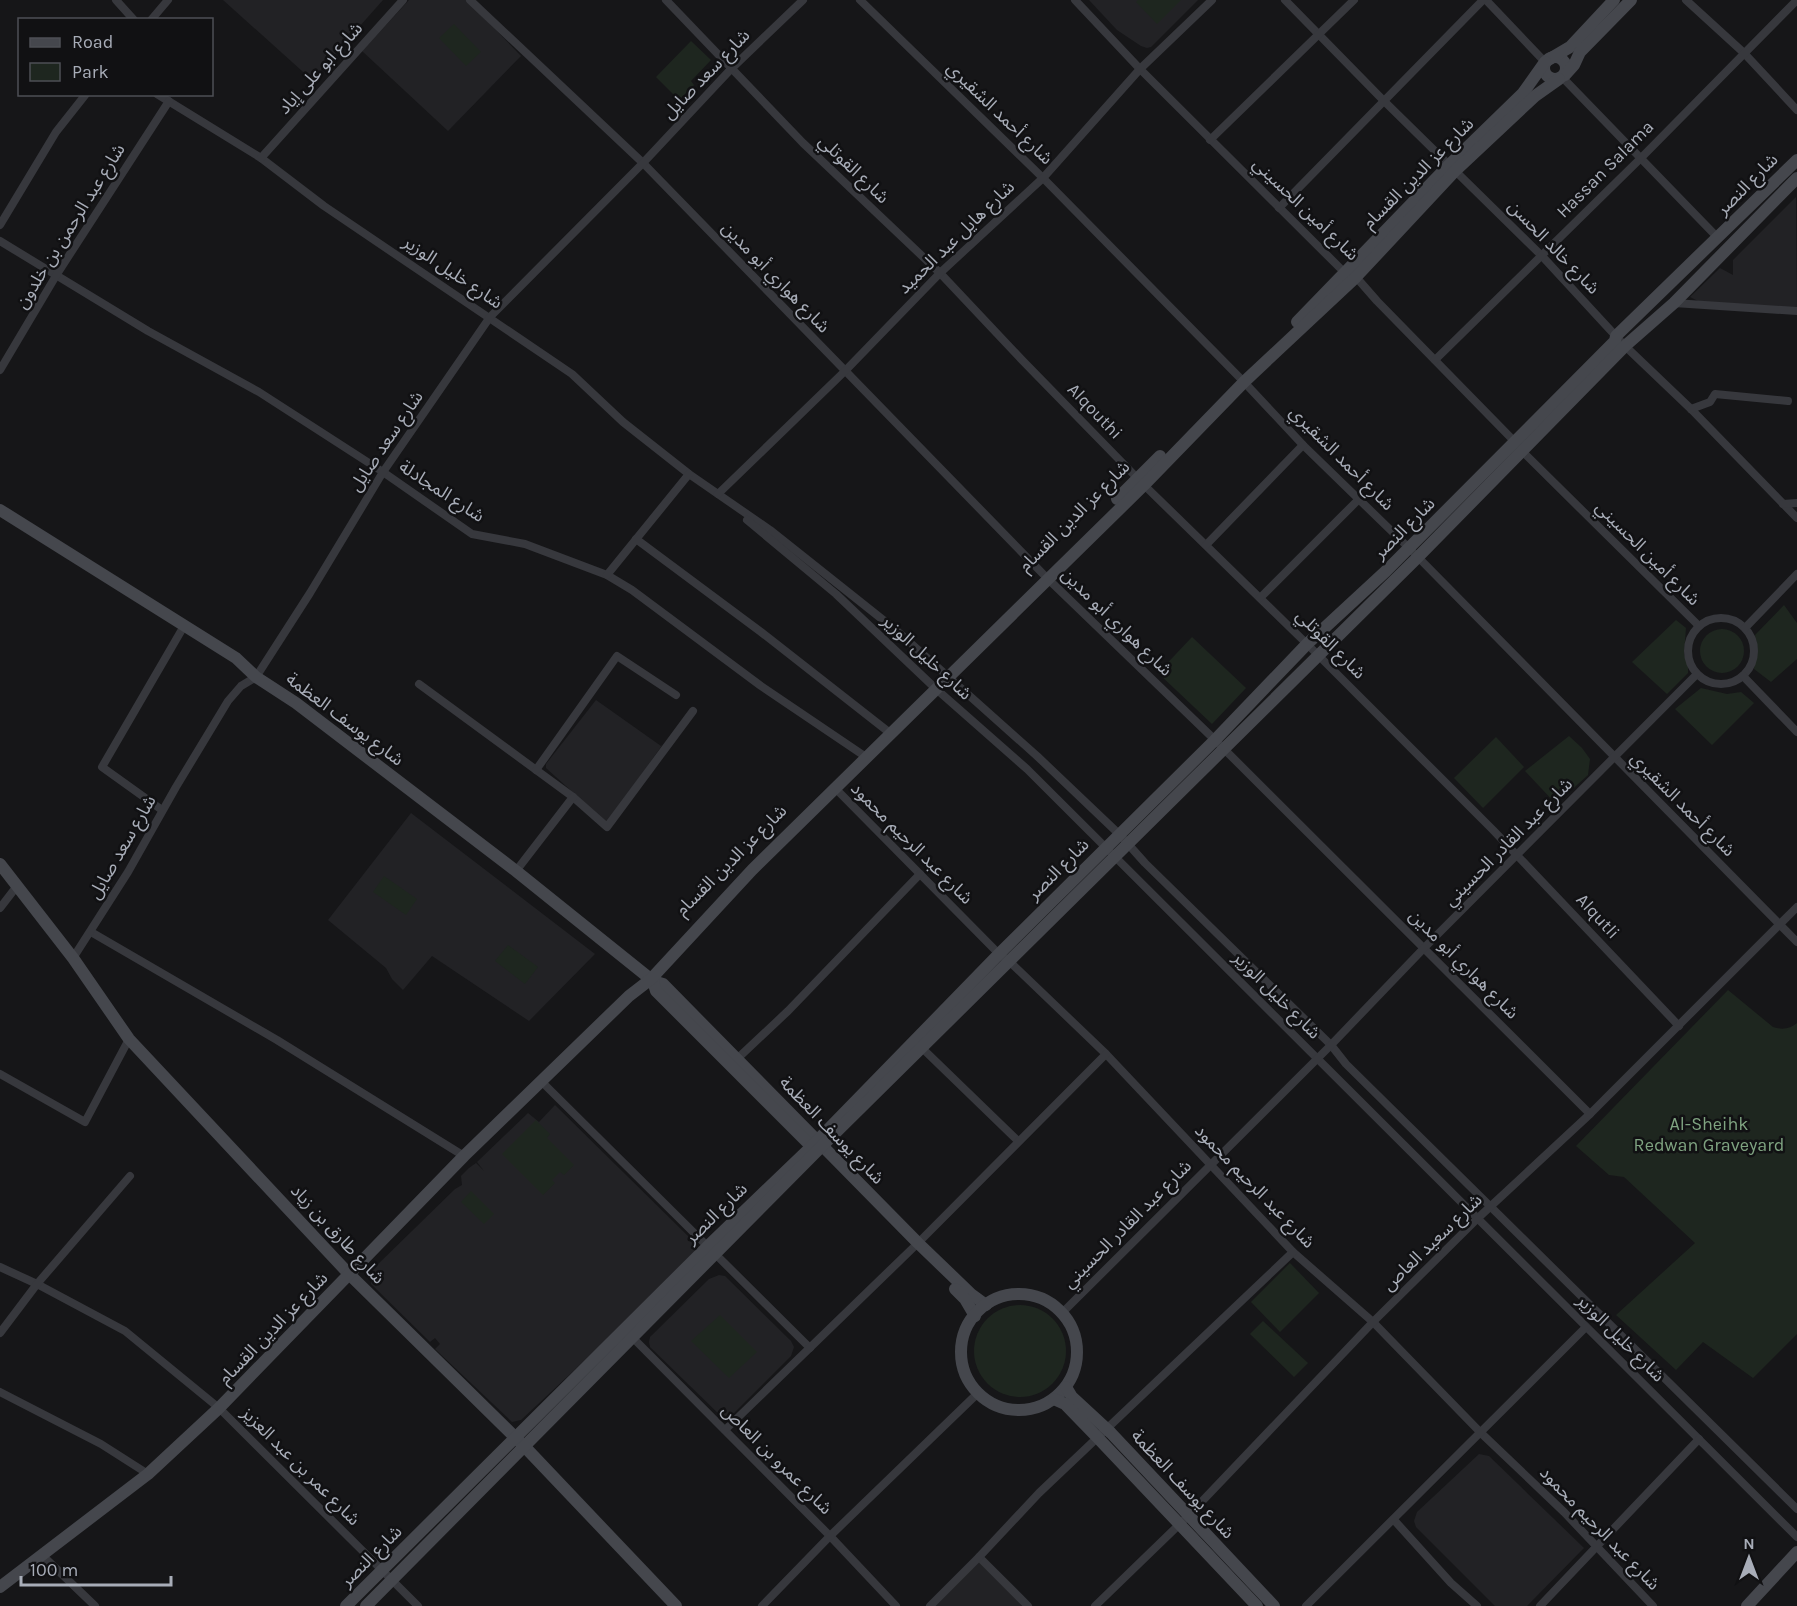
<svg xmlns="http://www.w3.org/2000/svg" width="1797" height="1606" font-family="Karla,'Noto Sans Arabic',sans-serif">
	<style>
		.built { fill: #222225 }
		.green { fill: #1e261f }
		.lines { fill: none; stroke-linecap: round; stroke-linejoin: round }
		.street { stroke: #37383d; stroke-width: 8 }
		.secondary { stroke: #45474d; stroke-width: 12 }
		.labels { text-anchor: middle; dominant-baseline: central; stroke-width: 5; stroke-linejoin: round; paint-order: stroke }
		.street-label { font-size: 18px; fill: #a8adb8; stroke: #111113 }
		.park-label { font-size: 18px; fill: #7fa381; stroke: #111113 }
	</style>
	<rect width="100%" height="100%" fill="#161618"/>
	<g class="built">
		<path d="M223,0H383L312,80Z"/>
		<path d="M409,0H467L521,56L448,131L362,51Z"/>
		<path d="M1089,0H1198L1151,47L1147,48L1141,46L1117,30Z"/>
		<path d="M1796,197L1797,308L1700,302L1690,297L1720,268L1733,275V260Z"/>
		<path d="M596,700L661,746L663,744L607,823L546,768V764Z"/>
		<path d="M411,813L595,954L529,1021L432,956L403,990L392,979L386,968L328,920Z"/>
		<path d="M555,1105L689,1237L695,1244V1251L628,1320L521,1420L512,1422L435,1349L440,1344L435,1338L430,1342L371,1284V1271L455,1189L462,1185L461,1176L469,1168L476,1163L484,1171L477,1162L528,1113L539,1122Z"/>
		<path d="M719,1275L725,1276L791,1341L794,1347L791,1356L726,1421L650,1347L649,1342L650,1337L709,1279Z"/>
		<path d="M1479,1454L1489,1456L1584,1548L1527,1606H1495L1416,1527L1414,1521L1417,1512Z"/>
		<path d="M981,1558L1030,1606H932Z"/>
	</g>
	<g class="green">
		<path d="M1138,0H1181L1157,24L1136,2Z"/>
		<path d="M454,24L481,52L466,66L439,38Z"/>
		<path d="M691,41L711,60L691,81L694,85L679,100L656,77Z"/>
		<path d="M1784,605L1797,623V659L1771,682L1754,669L1757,644L1755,635Z"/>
		<path d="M1676,620L1686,628L1684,654L1688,666V673L1667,694L1632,662Z"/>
		<circle cx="1722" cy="651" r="22"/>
		<path d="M1192,637L1246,688L1212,724L1158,673Z"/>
		<path d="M1701,688L1727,694L1741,692L1754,703L1712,745L1675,709Z"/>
		<path d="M1569,736L1582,748L1590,759L1588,775L1556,804L1525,771Z"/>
		<path d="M1496,737L1524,767L1483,808L1454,778Z"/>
		<path d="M384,876L417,899L406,915L373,892Z"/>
		<path d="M508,945L538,967L525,984L495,961Z"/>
		<path d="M1728,990L1773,1027C1782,1030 1790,1029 1797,1023V1334L1753,1378L1703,1342L1676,1370L1616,1315L1695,1243L1624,1177L1609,1175L1576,1146Z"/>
		<path d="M536,1120L550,1134L547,1138L574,1165L564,1175L560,1172L552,1180L555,1183L543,1195L502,1154Z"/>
		<path d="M471,1191L494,1214L484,1224L461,1202Z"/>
		<path d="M1290,1263L1319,1293L1280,1332L1251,1302Z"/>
		<circle cx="1020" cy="1351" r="46"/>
		<path d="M720,1315L757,1352L729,1378L691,1341Z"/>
		<path d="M1263,1321L1308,1363L1294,1377L1250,1334Z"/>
	</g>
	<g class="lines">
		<g class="street">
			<path d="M116,0L134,20"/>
			<path d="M470,0L643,163L1047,578L1215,740L1590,1114"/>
			<path d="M666,0L803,143L940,273L1022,360L1144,485L1307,644L1493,830L1679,1026"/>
			<path d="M860,0L1043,178L1244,382L1303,445L1409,548L1797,942"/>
			<path d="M1075,0L1140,69L1344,272L1356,277L1377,301L1515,442"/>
			<path d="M1285,0L1383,100L1542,256L1625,346L1691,409L1797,518"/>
			<path d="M1486,0L1545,62"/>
			<path d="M1686,0L1744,53L1797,110"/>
			<path d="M151,20L168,0"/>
			<path d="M1562,77L1718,238"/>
			<path d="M157,94L261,158L324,206L572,374L623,422L689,474L770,530L897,631L1037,756L1120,835L1145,863L1331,1045L1346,1064L1797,1509"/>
			<path d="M1210,140L1354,0"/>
			<path d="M261,158L403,0"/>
			<path d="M1279,208L1483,0"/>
			<path d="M0,225L56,132L86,94"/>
			<path d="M0,241L148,331L259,392L383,472L472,534L525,544L607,575L632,590L761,686L866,757"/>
			<path d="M1674,303L1797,311"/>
			<path d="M1435,360L1641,158L1797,0"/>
			<path d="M0,370L57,274L169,101"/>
			<path d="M1691,409L1710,402L1715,394L1788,401"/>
			<path d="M1523,452L1699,626"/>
			<path d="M718,494L845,371L940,273L1043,178L1140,69L1212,0"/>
			<path d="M1783,504L1797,503"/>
			<path d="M747,520L836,594L935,688L1027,769L1797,1537"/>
			<path d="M636,539L761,632L890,733"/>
			<path d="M1206,545L1303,445"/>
			<path d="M607,575L689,474"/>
			<path d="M1260,598L1359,499"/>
			<circle cx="1721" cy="651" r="33"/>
			<path d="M1745,628L1797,574"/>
			<path d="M1743,676L1797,732"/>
			<path d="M419,684L573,797L607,827L693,711"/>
			<path d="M536,770L617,656L676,695"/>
			<path d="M835,788L999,954L1009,961L1106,1054L1293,1252L1373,1322L1481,1433L1564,1512L1653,1606"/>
			<path d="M162,810L102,767L184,626"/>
			<path d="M516,871L573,797"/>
			<path d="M0,908L17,886"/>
			<path d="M91,932L277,1040L464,1156"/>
			<path d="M73,958L128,872L176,787L228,701L241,686L256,677L310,593L383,472L490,317L643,163L731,69L803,0"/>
			<path d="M922,1048L1018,1141"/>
			<path d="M738,1058L788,1011L920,874"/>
			<path d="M0,1074L85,1122L129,1039"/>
			<path d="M541,1081L810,1348"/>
			<path d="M0,1267L37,1284L125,1331L219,1408L418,1606"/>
			<path d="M1062,1313L1331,1045L1425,947L1697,674"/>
			<path d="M0,1333L37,1284L130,1176"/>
			<path d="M632,1337L830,1536L896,1606"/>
			<path d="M0,1392L101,1444L148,1474"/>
			<path d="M725,1430L918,1243L1106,1054"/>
			<path d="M1394,1520L1451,1583L1477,1606"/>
			<path d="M43,1556L95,1606"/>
			<path d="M979,1557L1028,1606"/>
			<path d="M762,1606L830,1536L978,1393"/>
			<path d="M930,1606L979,1557L1039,1493L1293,1252"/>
			<path d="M1095,1606L1188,1516L1373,1322L1478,1218L1590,1114L1797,907"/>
			<path d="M1306,1606L1586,1327"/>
			<path d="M1540,1606L1699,1439"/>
		</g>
		<g class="secondary">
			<circle cx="1555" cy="68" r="11"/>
			<path d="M1548,60L1570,47L1614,0"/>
			<path d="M1565,75L1574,65L1580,52L1631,0"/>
			<path d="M1297,322L1449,165L1523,93L1545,62"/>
			<path d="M1117,499L1160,456"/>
			<path d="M0,510L236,658L256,677L296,703L516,871L653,981L663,984L918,1243L971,1294L986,1305"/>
			<path d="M0,864L73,958L129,1039L350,1275L524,1446L676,1606"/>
			<path d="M653,981L656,991L815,1150"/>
			<path d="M955,1289L965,1299L975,1316"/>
			<circle cx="1019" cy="1352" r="58"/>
			<path d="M1066,1387L1072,1397L1111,1433L1274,1606"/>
			<path d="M1054,1399L1065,1404L1097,1437L1257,1606"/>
			<path d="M0,1587L148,1474L219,1408L464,1156L629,996L651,979L752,870L1144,485L1244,382L1356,277L1456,170L1535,96L1559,79"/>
			<path d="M346,1606L708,1246L811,1147L999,954L1215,740L1307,644L1386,571L1615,341L1616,336L1797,160"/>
			<path d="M366,1606L816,1152L1417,558L1625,346L1674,303L1797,178"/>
			<path d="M1747,1606L1797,1552"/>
		</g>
	</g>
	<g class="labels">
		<g class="street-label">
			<text transform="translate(320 68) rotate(-48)">شارع ابو على إياد</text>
			<text transform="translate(706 74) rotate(-46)">شارع سعد صايل</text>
			<text transform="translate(1000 113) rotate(44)">شارع أحمد الشقيري</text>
			<text transform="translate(854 169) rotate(44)">شارع القوتلي</text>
			<text transform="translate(1605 169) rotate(-45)">Hassan Salama</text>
			<text transform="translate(1418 173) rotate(-45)">شارع عز الدين القسام</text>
			<text transform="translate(1747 184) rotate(-45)">شارع النصر</text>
			<text transform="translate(1306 209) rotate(44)">شارع أمين الحسيني</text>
			<text transform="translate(70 226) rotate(-58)">شارع عبد الرحمن بن خلدون</text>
			<text transform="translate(956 237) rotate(-44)">شارع هايل عبد الحميد</text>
			<text transform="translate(1554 247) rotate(46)">شارع خالد الحسن</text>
			<text transform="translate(453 272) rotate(34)">شارع خليل الوزير</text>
			<text transform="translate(776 277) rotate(46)">شارع هواري أبو مدين</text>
			<text transform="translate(1095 411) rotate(46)">Alqouthi</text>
			<text transform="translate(386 441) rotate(-56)">شارع سعد صايل</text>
			<text transform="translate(1342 458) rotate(45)">شارع أحمد الشقيري</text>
			<text transform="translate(442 491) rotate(33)">شارع المجادلة</text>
			<text transform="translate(1074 516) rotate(-45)">شارع عز الدين القسام</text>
			<text transform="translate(1404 528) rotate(-45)">شارع النصر</text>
			<text transform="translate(1648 553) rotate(45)">شارع أمين الحسيني</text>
			<text transform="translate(1117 622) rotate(44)">شارع هواري أبو مدين</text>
			<text transform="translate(1331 644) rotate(45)">شارع القوتلي</text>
			<text transform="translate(927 657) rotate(43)">شارع خليل الوزير</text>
			<text transform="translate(345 719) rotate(37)">شارع يوسف العظمة</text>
			<text transform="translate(1683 804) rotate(45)">شارع أحمد الشقيري</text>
			<text transform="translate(1508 842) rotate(-45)">شارع عبد القادر الحسيني</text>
			<text transform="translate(912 843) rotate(45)">شارع عبد الرحيم محمود</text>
			<text transform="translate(122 847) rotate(-60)">شارع سعد صايل</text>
			<text transform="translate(731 860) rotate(-45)">شارع عز الدين القسام</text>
			<text transform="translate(1058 869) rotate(-45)">شارع النصر</text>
			<text transform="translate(1598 916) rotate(47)">Alqutli</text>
			<text transform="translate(1464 964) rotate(45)">شارع هواري أبو مدين</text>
			<text transform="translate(1277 995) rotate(45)">شارع خليل الوزير</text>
			<text transform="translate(832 1130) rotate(46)">شارع يوسف العظمة</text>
			<text transform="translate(1255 1186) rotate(46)">شارع عبد الرحيم محمود</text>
			<text transform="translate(716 1213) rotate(-44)">شارع النصر</text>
			<text transform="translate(1127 1224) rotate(-45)">شارع عبد القادر الحسيني</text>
			<text transform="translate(338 1234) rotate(47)">شارع طارق بن زياد</text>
			<text transform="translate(1432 1242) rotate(-44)">شارع سعيد العاص</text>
			<text transform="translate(273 1328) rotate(-46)">شارع عز الدين القسام</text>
			<text transform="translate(1621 1338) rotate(45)">شارع خليل الوزير</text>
			<text transform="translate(777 1459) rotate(45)">شارع عمرو بن العاص</text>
			<text transform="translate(301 1466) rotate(45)">شارع عمر بن عبد العزيز</text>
			<text transform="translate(1183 1484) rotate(47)">شارع يوسف العظمة</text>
			<text transform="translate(1600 1528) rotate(46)">شارع عبد الرحيم محمود</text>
			<text transform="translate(371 1556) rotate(-45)">شارع النصر</text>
		</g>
		<g class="park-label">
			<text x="1709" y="1124">Al-Sheihk<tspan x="1709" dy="21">Redwan Graveyard</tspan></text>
		</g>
	</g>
	<rect x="18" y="18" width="195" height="78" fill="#111113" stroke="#4d4f55" stroke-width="1.5"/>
	<rect x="30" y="38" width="30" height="9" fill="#45474d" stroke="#4d4f55" stroke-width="1.5"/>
	<text x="72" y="48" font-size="18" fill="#a8adb8">Road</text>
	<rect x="30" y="63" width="30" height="18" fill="#1e261f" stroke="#4d4f55" stroke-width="1.5"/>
	<text x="72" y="78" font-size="18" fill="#a8adb8">Park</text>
	<g transform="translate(1749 1558)" stroke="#111113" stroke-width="4.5" paint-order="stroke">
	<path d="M0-4.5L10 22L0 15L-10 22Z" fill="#a8adb8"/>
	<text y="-9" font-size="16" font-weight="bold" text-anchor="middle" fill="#a8adb8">N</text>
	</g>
	<path d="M21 1576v9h150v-9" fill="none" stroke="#a8adb8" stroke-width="3"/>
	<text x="30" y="1576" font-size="18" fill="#a8adb8" stroke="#111113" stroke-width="4.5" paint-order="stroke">100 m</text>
</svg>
